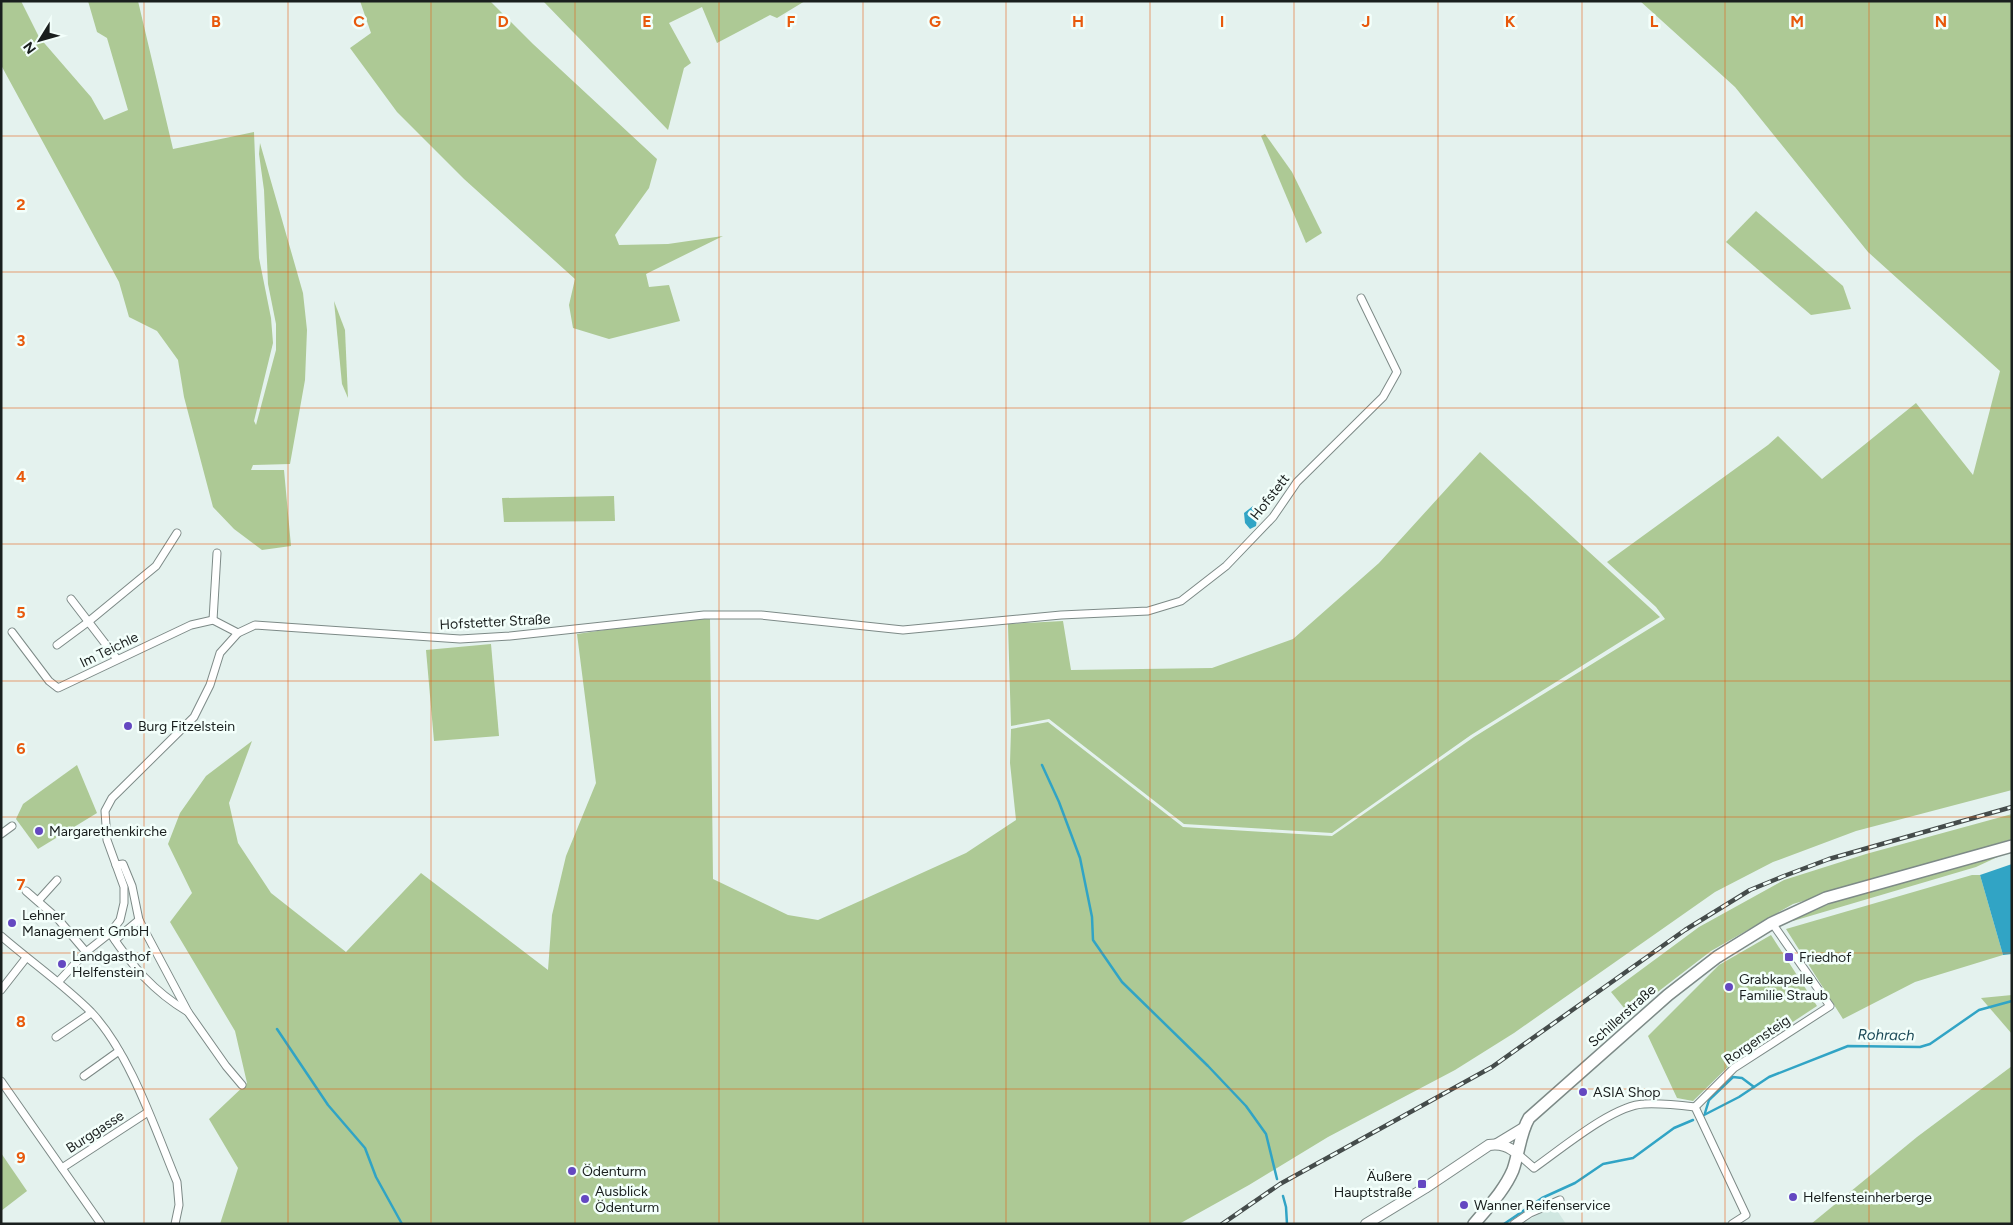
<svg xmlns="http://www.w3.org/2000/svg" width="2013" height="1225" font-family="Figtree,sans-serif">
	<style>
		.built { fill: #d0e7e1 }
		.green { fill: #adc995 }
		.water { fill: #31a4c5 }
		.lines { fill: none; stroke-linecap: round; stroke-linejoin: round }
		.stream { stroke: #31a4c5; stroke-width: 2.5 }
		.street-casing { stroke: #7d8a87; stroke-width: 9 }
		.secondary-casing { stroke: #7d8a87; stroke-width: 12 }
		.primary-casing { stroke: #7d8a87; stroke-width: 14 }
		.street { stroke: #fff; stroke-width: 7 }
		.secondary { stroke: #fff; stroke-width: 10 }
		.primary { stroke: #fff; stroke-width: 11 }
		.rail-casing { stroke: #454c4b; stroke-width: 4.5 }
		.rail { stroke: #f3fffb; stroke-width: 2.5; stroke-dasharray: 8; stroke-linecap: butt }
		.grid { fill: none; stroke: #e8590c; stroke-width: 1; stroke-opacity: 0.55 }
		.poi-dot { fill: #6448c1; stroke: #f3fffb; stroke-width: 2 }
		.labels { text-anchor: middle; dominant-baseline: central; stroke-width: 5; stroke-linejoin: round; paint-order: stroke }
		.street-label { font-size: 14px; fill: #1a1f1e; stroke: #f3fffb }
		.poi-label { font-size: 14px; fill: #1a1f1e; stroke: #f3fffb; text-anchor: start }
		.water-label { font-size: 15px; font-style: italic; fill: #1a4957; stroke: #f3fffb }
		.grid-label { font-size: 16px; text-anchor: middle; font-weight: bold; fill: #e8590c; stroke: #f3fffb; stroke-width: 5; stroke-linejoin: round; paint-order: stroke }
	</style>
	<rect width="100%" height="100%" fill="#e4f2ee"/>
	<path class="built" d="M1554,1206L1566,1224H1521Z"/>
	<g class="green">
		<path d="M1,1H21L39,37L91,97L104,120L128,110L107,38L97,32L88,1H138L173,149L254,132L259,258L271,318L273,343L254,421L256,425L276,350V324L268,284L264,190L259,154L260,143L303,293L307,330L305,380L290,464L253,465L251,470H284L291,546L262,550L234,529L213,507L184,397L178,360L157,331L129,317L119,282L1,65Z"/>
		<path d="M360,1H490L533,44L657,159L649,188L615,235L619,245L668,244L723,236L646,274L649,287L669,285L680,321L609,339L573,328L569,305L575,279L464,179L397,112L350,48L371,33Z"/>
		<path d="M543,1H805L777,18L770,15L717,43L702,7L669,23L691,63L684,68L668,130Z"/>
		<path d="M1640,1H2012V790L1856,831L1773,862L1715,892L1514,1033L1455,1070L1328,1137L1249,1185L1179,1224H220L238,1168L209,1119L247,1083L235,1031L170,922L192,893L168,844L180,813L206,776L252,741L229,803L238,843L271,893L346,952L421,873L548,970L552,915L566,856L596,783L577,634L679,619H710L713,879L788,915L818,920L966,853L1016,820L1010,763L1011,729L1048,722L1183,827L1332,836L1474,737L1665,619L1656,607L1607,562L1768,445L1778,436L1822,479L1916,403L1973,475L2000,371L1868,252L1735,87Z"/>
		<path d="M1265,134L1292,172L1322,233L1306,243L1261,136Z"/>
		<path d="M1756,211L1843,286L1851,309L1811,315L1726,242Z"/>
		<path d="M334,301L345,330L348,398L342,384Z"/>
		<path d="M1480,452L1660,617L1471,735L1332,833L1184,824L1049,719L1011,726L1008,624L1063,621L1071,670L1212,668L1293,639L1379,563Z"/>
		<path d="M614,496L615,521L504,522L502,498Z"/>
		<path d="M491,644L499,736L434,741L426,650Z"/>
		<path d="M77,765L97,813L38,849L16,819L23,804Z"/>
		<path d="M2012,814V839L1793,904L1711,951L1629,1014L1611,992L1699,927L1784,880L1866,854Z"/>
		<path d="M2004,854L1976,867L1793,921L1792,919L1837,901Z"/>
		<path d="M1972,875H1980L2003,955L1915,982L1843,1019L1786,929Z"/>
		<path d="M1771,935L1817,1006L1735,1060L1693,1101L1677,1098L1648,1036L1719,965Z"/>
		<path d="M2012,995V1034L1981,998Z"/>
		<path d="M2012,1066V1224H1811L1917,1137Z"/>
		<path d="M1,1153L27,1191L1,1211Z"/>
	</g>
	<g class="water">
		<path d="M1253,506H1262L1265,514L1257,519L1256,526L1250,529L1245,523L1244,513Z"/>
		<path d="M2012,864V954L2003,955L1980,875Z"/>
	</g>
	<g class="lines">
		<g class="stream">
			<path d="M1042,765L1059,802L1080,858L1092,917L1093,940L1122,982L1208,1066L1246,1106L1266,1134L1277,1179"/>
			<path d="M277,1029L328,1105L365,1148L376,1177L402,1224"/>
			<path d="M1705,1113L1709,1100L1733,1077L1742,1078L1754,1087"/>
			<path d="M1704,1115L1739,1097L1769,1077L1848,1046L1920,1047L1930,1044L1979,1010L2012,1001"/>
			<path d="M1283,1196L1286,1207L1287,1224"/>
			<path d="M1504,1224L1542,1198L1575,1183L1603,1164L1633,1158L1674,1128L1693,1120"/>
		</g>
		<defs>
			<g id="street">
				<path d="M71,599L117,659"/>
				<path d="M213,620L217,553"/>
				<path d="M12,632L49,681L58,688L191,625L213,620L238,633"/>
				<path d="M57,645L88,622L156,566L177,533"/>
				<path d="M1,834L12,826"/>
				<path d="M116,865L123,864L132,886L139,920L188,1012L226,1066L242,1085"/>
				<path d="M26,891L58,919L86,952"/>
				<path d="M38,901L57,880"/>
				<path d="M110,933C132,966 153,991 188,1012"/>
				<path d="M1,936C31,962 63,984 91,1012C130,1053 155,1129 177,1182L179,1205L175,1224"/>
				<path d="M115,940L139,920"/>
				<path d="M59,981L86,952L110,933L120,920L124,903V887L107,840L105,811L112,798L194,717L210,685L220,653L238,633L255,625L460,639L510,636L704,615H761L903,630L1061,615L1148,611L1181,601L1226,566L1273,517L1297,482L1383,397L1397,372L1361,298"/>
				<path d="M1,990L26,958"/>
				<path d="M56,1037L91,1013"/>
				<path d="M84,1076L119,1051"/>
				<path d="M1,1081L101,1224"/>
				<path d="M1695,1107L1734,1068L1830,1006L1772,923"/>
				<path d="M1695,1107L1746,1215L1732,1224"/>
				<path d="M1518,1154L1534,1168C1560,1150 1613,1105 1644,1104C1661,1103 1678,1105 1695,1107"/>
				<path d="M62,1168L148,1112"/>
				<path d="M1514,1224L1530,1213L1560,1200"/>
			</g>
			<g id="secondary">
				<path d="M1497,1144L1525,1127"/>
				<path d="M1366,1224L1425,1188L1489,1145C1501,1143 1509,1147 1518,1154"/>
			</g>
			<path id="primary" d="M1474,1224C1488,1207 1504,1191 1513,1170C1519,1153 1520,1133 1529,1118L1668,995L1717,957L1772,923L1826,898L2012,846"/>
		</defs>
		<use href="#street" class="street-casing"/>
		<use href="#secondary" class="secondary-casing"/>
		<use href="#primary" class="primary-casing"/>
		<use href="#street" class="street"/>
		<use href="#secondary" class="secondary"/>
		<use href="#primary" class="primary"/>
		<defs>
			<path id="rail" d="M1222,1224L1280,1184L1492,1067L1685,930L1750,890L1784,876L1829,859L2012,807"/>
		</defs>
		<use href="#rail" class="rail-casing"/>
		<use href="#rail" class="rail"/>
	</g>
	<path class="grid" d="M144,1V1224M288,1V1224M431,1V1224M575,1V1224M719,1V1224M863,1V1224M1006,1V1224M1150,1V1224M1294,1V1224M1438,1V1224M1582,1V1224M1725,1V1224M1869,1V1224M1,136H2012M1,272H2012M1,408H2012M1,544H2012M1,681H2012M1,817H2012M1,953H2012M1,1089H2012"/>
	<g class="poi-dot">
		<circle cx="128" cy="726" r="5"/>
		<circle cx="39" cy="831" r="5"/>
		<circle cx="12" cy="923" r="5"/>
		<rect x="1784" y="952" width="10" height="10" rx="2.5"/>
		<circle cx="62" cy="964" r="5"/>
		<circle cx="1729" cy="987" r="5"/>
		<circle cx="1583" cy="1092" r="5"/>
		<circle cx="572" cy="1171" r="5"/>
		<rect x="1417" y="1179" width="10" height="10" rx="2.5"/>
		<circle cx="1793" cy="1197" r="5"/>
		<circle cx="585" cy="1199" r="5"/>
		<circle cx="1464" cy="1205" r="5"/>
	</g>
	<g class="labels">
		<g class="street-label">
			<text transform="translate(1270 497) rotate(-52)">Hofstett</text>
			<text transform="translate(495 622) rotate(-3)">Hofstetter Straße</text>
			<text transform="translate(109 650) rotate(-26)">Im Teichle</text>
			<text transform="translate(1622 1016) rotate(-42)">Schillerstraße</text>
			<text transform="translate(1757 1040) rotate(-34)">Rorgensteig</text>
			<text transform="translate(95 1132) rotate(-33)">Burggasse</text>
		</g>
		<g class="poi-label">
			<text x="138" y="726">Burg Fitzelstein</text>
			<text x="49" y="831">Margarethenkirche</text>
			<text x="22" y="915">Lehner<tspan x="22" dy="16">Management GmbH</tspan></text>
			<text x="72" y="956">Landgasthof<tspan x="72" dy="16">Helfenstein</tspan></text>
			<text x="1799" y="957">Friedhof</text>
			<text x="1739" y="979">Grabkapelle<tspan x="1739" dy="16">Familie Straub</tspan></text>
			<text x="1593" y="1092">ASIA Shop</text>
			<text x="582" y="1171">Ödenturm</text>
			<text x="1412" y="1176" text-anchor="end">Äußere<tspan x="1412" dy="16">Hauptstraße</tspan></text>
			<text x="595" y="1191">Ausblick<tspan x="595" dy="16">Ödenturm</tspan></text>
			<text x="1803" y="1197">Helfensteinherberge</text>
			<text x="1474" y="1205">Wanner Reifenservice</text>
		</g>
		<g class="water-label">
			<text transform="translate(1886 1035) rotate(1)">Rohrach</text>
		</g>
	</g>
	<g class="grid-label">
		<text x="216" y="27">B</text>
		<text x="359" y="27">C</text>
		<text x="503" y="27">D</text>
		<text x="647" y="27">E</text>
		<text x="791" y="27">F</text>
		<text x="935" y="27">G</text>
		<text x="1078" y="27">H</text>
		<text x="1222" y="27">I</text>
		<text x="1366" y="27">J</text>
		<text x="1510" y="27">K</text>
		<text x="1654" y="27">L</text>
		<text x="1797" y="27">M</text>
		<text x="1941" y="27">N</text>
		<text x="21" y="210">2</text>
		<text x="21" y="346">3</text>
		<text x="21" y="482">4</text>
		<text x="21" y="618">5</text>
		<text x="21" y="754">6</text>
		<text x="21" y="890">7</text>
		<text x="21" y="1027">8</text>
		<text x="21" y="1163">9</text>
	</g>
	<rect width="2013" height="1225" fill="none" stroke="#1a1f1e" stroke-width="5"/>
	<g transform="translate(40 40) rotate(233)" stroke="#f3fffb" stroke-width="4" paint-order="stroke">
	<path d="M0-4L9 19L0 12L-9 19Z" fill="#1a1f1e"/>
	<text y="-8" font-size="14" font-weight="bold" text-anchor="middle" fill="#1a1f1e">N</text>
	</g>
</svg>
